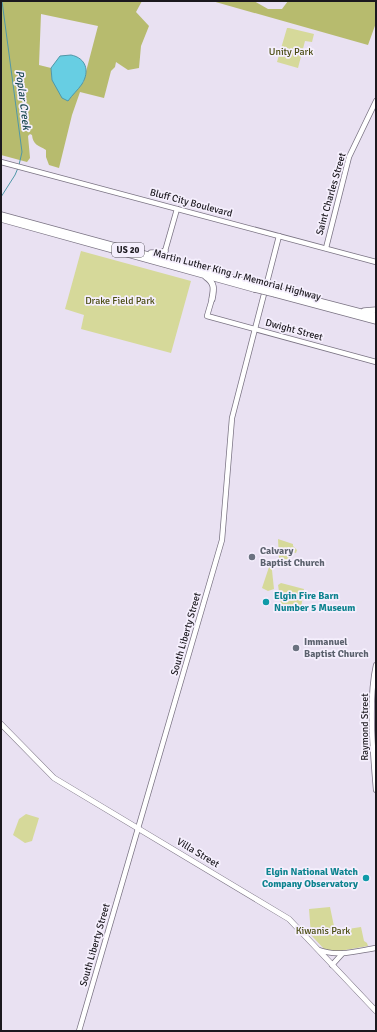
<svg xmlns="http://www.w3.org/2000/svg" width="377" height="1032" font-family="Signika,sans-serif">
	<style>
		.green { fill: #d6d99a }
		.forest { fill: #b7bb6e; fill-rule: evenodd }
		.water { fill: #67cee3; stroke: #5097a8 }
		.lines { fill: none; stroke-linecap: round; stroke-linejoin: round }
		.stream { stroke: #5097a8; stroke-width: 1 }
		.secondary-casing { stroke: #7a7383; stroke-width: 6 }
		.primary-casing { stroke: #7a7383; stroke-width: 6 }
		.highway-casing { stroke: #7a7383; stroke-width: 7 }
		.secondary { stroke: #fff; stroke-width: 4.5 }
		.primary { stroke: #fff; stroke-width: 5 }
		.highway { stroke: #fff; stroke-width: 5.5 }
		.highway-bridge-casing { stroke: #7a7383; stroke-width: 7; stroke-linecap: butt }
		.highway-bridge { stroke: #fff; stroke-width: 5.5 }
		.worship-dot { fill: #6b7280; stroke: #f5effd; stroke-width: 1.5 }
		.culture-dot { fill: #0f9aa8; stroke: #f5effd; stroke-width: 1.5 }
		.labels { text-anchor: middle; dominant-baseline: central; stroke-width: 3.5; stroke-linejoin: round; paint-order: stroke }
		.shield { fill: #f5effd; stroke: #5c5861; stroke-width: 1 }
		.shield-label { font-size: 9px; font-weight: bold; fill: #1b181e }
		.park-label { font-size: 10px; fill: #4a4c11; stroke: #f5effd }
		.street-label { font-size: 10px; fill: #1b181e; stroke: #f5effd }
		.worship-label { font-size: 10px; font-weight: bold; fill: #5b616d; stroke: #f5effd; text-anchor: start }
		.culture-label { font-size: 10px; font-weight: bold; fill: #0d838f; stroke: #f5effd; text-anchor: start }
		.water-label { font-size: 11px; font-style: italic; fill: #1a4851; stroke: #f5effd }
	</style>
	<rect width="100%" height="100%" fill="#e9e1f2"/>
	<g class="green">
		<path d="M287,28H289L314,34L312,42L305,41L298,68L277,62Z"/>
		<path d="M81,251L191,281L171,353L81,329L84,315L65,309Z"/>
		<path d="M278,539L293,544V546L297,550L296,553L292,552L290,559L288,560L279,559Z"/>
		<path d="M271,561L274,589L268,591L262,588Z"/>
		<path d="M281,583L304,589L301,608L281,604L278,585Z"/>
		<path d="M26,814L39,818L32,841L25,843L13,835L19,819Z"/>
		<path d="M330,907L335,931L361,927L364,941L367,943L368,946L334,952L325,950L311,935L309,909Z"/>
	</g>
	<g class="forest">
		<path d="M1,1H142L136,12L149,26L141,46L139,68L128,70L116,62L115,67L111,71L104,98L80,92L72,115L59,168L49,165L46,157V150C38,145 33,145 32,135L30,134L28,136L30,158L27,162L1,155ZM41,14L98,26L83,83L52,80L51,68L39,65Z"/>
		<path d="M212,1H254L268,9H282L288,1H376V23L368,45Z"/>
	</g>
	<path class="water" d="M71,55C86,58 90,71 82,84C78,90 72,95 68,101L62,98L52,80L51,68L60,56Z"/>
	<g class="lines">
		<g class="stream">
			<path d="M2,1L22,152L19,165"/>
			<path d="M1,197L15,175L18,168"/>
		</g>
		<defs>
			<g id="secondary">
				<path d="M1,162L376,262"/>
				<path d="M326,248L349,157L376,101"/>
				<path d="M165,251L177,209"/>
				<path d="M212,299L207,316L376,362"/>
				<path d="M376,665C368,701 373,753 376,790"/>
				<path d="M319,950C338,957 357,951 376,948"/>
				<path d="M332,965L342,954"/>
				<path d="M79,1031L222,540L232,418L279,236"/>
			</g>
			<path id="primary" d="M1,724L54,778L289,919L376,1011"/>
			<g id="highway">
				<path d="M1,215L255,284"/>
				<path d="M1,219L254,289"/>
				<path d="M151,253H161L165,251"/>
				<path d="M206,277C215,283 214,289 212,299"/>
				<path d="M276,290L376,316"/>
				<path d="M275,294L376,321"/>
				<path d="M364,311L376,310"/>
			</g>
		</defs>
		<use href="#secondary" class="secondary-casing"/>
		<use href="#primary" class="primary-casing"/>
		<use href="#highway" class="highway-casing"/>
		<use href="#secondary" class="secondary"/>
		<use href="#primary" class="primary"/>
		<use href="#highway" class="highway"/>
		<defs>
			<g id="highway-bridge">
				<path d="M255,284L276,290"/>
				<path d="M254,289L275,294"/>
			</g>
		</defs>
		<use href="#highway-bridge" class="highway-bridge-casing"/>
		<use href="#highway-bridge" class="highway-bridge"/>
	</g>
	<g class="worship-dot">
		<circle cx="252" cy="557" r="4"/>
		<circle cx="296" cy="648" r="4"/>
	</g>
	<g class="culture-dot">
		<circle cx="266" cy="602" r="4"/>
		<circle cx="366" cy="878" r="4"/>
	</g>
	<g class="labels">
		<rect class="shield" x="112" y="243" width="32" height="14" rx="3"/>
		<g class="shield-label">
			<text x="128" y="250">US 20</text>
		</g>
		<g class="park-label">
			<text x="291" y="52">Unity Park</text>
			<text x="120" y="301">Drake Field Park</text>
			<text x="323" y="931">Kiwanis Park</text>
		</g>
		<g class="street-label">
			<text transform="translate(331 194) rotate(-74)">Saint Charles Street</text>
			<text transform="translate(191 203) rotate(15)">Bluff City Boulevard</text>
			<text transform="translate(237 275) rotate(15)">Martin Luther King Jr Memorial Highway</text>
			<text transform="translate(294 330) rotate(15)">Dwight Street</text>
			<text transform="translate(186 634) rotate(-74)">South Liberty Street</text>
			<text transform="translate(365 727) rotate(-90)">Raymond Street</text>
			<text transform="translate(198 853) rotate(31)">Villa Street</text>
			<text transform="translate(95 945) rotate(-74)">South Liberty Street</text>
		</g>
		<g class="worship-label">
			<text x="260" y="551">Calvary<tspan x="260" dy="12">Baptist Church</tspan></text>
			<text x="304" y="642">Immanuel<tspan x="304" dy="12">Baptist Church</tspan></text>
		</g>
		<g class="culture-label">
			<text x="274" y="596">Elgin Fire Barn<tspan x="274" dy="12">Number 5 Museum</tspan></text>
			<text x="358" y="872" text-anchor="end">Elgin National Watch<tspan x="358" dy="12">Company Observatory</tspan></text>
		</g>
		<g class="water-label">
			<text transform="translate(23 100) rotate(83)">Poplar Creek</text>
		</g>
	</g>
	<rect width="377" height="1032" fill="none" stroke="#1b181e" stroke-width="4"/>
</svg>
